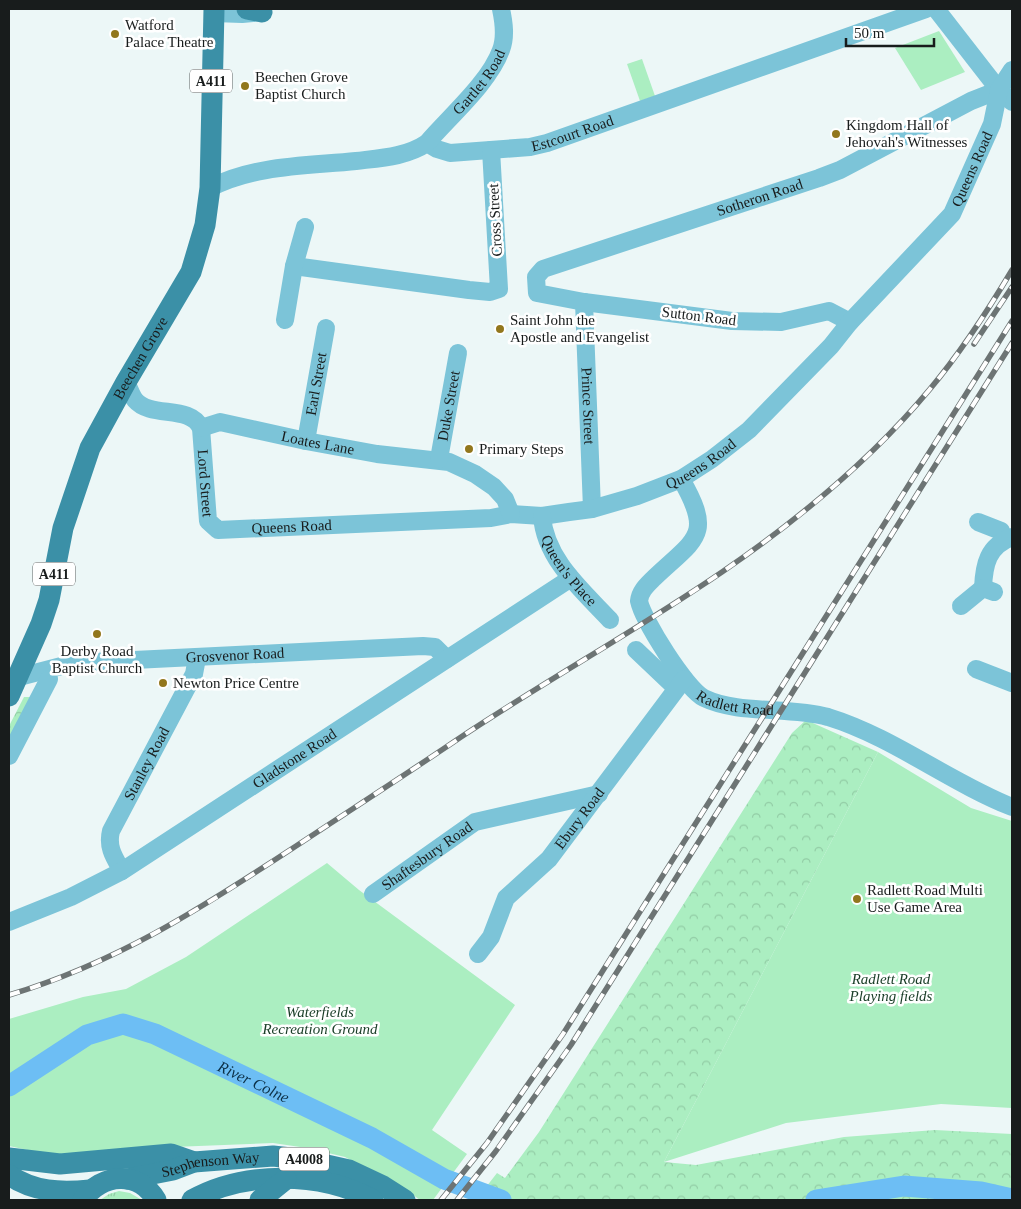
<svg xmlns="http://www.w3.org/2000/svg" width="1021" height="1209" font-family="'Times New Roman',serif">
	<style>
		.grass { fill: url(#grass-tufts) }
		.forest { fill: url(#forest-crowns) }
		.park { fill: #abeec1 }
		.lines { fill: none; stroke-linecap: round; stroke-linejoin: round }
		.river { stroke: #6dbef4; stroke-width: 21 }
		.minor { stroke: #7cc4d8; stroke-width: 18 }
		.major { stroke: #3b90a7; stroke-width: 21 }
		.rail-casing { stroke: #6d7474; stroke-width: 5.5 }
		.rail { stroke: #fff; stroke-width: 4; stroke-dasharray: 11; stroke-linecap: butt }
		.poi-dot { fill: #92771d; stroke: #fff; stroke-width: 2 }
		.labels { text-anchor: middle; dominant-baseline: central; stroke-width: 5; stroke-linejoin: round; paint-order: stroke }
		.shield { fill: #fff; stroke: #5d6060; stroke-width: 1 }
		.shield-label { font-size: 14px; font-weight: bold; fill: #181c1c }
		.poi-label { font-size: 15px; fill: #181c1c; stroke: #fff; text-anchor: start }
		.street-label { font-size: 15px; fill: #181c1c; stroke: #fff }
		.park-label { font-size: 15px; font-style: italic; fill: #193d27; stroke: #fff }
		.water-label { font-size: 16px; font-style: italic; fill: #0c3046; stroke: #fff }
	</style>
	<defs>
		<pattern id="grass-tufts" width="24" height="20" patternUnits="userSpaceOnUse" patternTransform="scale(1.25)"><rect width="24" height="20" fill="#abeec1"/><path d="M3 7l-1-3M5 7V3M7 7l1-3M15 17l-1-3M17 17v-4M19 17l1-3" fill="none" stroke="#92cca5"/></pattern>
		<pattern id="forest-crowns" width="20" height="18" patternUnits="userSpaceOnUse" patternTransform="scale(1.25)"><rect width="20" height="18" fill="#abeec1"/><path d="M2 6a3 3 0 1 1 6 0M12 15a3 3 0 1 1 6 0" fill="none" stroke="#92cca5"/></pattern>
	</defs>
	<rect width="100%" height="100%" fill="#ecf7f7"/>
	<path class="grass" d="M119,1191L130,1193L142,1200H100L109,1194Z"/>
	<g class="forest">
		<path d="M24,697H30L34,702L9,747V726Z"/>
		<path d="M806,720L878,752L664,1162L696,1165L844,1137L935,1130L1012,1134V1200H476L497,1173L505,1178L539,1132L792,733Z"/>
	</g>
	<g class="park">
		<path d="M939,31L965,72L921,90L895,48Z"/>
		<path d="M642,59L655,96L640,101L627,64Z"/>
		<path d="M878,752L971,808L1012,821V1108L941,1104L786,1123L664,1162Z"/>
		<path d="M327,863L359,890L515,1005L432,1130L467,1154L433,1200H420L409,1192L345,1157L307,1148L273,1143L122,1149L51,1155L9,1146V1019L83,997L126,989L186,957Z"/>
	</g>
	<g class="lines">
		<g class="river">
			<path id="s1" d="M9,1086L87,1035L123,1024L155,1034L372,1138L444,1179L501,1200"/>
			<path d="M816,1200L904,1186L981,1192L1012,1199"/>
		</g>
		<g class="minor">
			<path d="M936,9L999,90L1012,102"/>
			<path d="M214,13L242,14L262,12"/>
			<path id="s2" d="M427,143L437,149L450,153L530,147L547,143L926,9"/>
			<path id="s3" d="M210,188C254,165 307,166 356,161C381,158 406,157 427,143C449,117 489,83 501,50C506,37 504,23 501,9"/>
			<path d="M294,266L469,290L490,292L499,289L491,150"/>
			<path id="s4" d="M584,302L592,509"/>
			<path d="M285,320L294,266L305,227"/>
			<path id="s5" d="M850,322L829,311L781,322L732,321L584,302L537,293L536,277L543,269L819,178L840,170L971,101L999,90"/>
			<path id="s6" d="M126,382C129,387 131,395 135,400C151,419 190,404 201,428L208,521L218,530L491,518L511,514L542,516L569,512L592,509L637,496L681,479L712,459L749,430L831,346L850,322L952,214L992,124L999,90L1012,70"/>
			<path id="s7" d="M201,428L220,422L306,441L377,454L449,462L475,474L494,487L505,499L511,514"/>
			<path id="s8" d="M306,441L326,328"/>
			<path id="s9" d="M439,459L458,353"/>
			<path id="s10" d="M681,479C714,536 696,538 654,578C647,585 640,591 639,601C643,620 686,689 704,698C739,715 789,706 828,717C893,737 949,782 1012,807"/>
			<path id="s11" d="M542,516C545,559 582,590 610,620"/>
			<path d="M978,522L1001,531L1004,540"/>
			<path d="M983,588C984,564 988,546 1012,537"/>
			<path d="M961,606L983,588L994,592"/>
			<path d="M636,650L676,688"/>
			<path d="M976,669L1012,683"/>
			<path id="s12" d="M19,677L73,663L423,646L435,647L447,659"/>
			<path d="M9,756L49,679"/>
			<path id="s13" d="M122,871C114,857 107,847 111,831L194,674L197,658"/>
			<path id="s14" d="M373,894L475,822L599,794"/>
			<path id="s15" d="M9,922L71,897L122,871L565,582L569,576"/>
			<path id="s16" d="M478,954L491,937L506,898L549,859L684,679"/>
		</g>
		<g class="major">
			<path d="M247,9L262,12"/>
			<path id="s17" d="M9,696L41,624L49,600L63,528L90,448L126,382L191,272L205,225L210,188L214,9"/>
			<path d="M9,1158L60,1164L171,1154L194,1162"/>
			<path d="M9,1175C34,1192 60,1193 90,1190"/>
			<path id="s18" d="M127,1179L173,1170L194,1162L273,1156L300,1159L349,1170L383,1186L405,1200"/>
			<path d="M83,1200C101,1173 139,1170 156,1200"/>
			<path d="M192,1200C244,1171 321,1171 373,1200"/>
			<path d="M260,1200L286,1179"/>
		</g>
		<defs>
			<g id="rail">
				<path d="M974,344L1012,287"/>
				<path d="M9,995C116,963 200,909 293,848C349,811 405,775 461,737C547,680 637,630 722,572C798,520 871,460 930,389C961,352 987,312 1012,270"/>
				<path d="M441,1200L487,1143L563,1034L1012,321"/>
				<path d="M457,1200L496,1151L571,1045L1012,343"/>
			</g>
		</defs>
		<use href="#rail" class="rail-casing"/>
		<use href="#rail" class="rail"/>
	</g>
	<g class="poi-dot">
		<circle cx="115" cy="34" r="5"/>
		<circle cx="245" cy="86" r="5"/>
		<circle cx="836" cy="134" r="5"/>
		<circle cx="500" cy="329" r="5"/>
		<circle cx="469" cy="449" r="5"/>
		<circle cx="97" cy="634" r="5"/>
		<circle cx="163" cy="683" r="5"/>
		<circle cx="857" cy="899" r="5"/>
	</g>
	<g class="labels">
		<g class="shield">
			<rect x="190" y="69.5" width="42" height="23" rx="4"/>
			<rect x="33" y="562.5" width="42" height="23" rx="4"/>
			<rect x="279" y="1147.5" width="50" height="23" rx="4"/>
		</g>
		<g class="shield-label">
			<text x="211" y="81">A411</text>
			<text x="54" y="574">A411</text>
			<text x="304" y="1159">A4008</text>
		</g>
		<g class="poi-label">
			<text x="125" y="25">Watford<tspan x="125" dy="17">Palace Theatre</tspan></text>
			<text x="255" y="77">Beechen Grove<tspan x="255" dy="17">Baptist Church</tspan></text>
			<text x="846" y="125">Kingdom Hall of<tspan x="846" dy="17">Jehovah's Witnesses</tspan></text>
			<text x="510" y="320">Saint John the<tspan x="510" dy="17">Apostle and Evangelist</tspan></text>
			<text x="479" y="449">Primary Steps</text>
			<text x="97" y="651" text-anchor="middle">Derby Road<tspan x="97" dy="17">Baptist Church</tspan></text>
			<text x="173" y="683">Newton Price Centre</text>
			<text x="867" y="890">Radlett Road Multi<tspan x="867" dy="17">Use Game Area</tspan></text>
		</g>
		<g class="street-label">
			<text stroke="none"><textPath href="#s3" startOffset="304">Gartlet Road</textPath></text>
			<text stroke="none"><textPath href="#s2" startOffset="150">Estcourt Road</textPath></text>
			<text stroke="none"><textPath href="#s6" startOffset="1100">Queens Road</textPath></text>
			<text stroke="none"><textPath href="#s5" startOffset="574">Sotheron Road</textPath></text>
			<text transform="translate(495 220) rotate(-93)">Cross Street</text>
			<text transform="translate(699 316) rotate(7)">Sutton Road</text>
			<text stroke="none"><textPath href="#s17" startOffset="365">Beechen Grove</textPath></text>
			<text stroke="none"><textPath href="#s8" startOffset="58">Earl Street</textPath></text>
			<text stroke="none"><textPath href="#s4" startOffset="104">Prince Street</textPath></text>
			<text stroke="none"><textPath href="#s9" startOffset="54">Duke Street</textPath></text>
			<text stroke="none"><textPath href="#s7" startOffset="120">Loates Lane</textPath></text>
			<text stroke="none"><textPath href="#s6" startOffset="695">Queens Road</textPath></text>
			<text stroke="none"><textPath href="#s6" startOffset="150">Lord Street</textPath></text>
			<text stroke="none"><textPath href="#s6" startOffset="275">Queens Road</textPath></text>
			<text stroke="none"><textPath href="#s11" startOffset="62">Queen's Place</textPath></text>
			<text stroke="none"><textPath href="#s12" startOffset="218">Grosvenor Road</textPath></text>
			<text stroke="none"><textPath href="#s10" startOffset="298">Radlett Road</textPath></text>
			<text stroke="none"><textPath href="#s15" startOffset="330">Gladstone Road</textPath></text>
			<text stroke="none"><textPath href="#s13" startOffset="119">Stanley Road</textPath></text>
			<text stroke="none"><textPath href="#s16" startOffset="172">Ebury Road</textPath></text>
			<text stroke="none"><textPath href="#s14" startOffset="66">Shaftesbury Road</textPath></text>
			<text stroke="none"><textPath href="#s18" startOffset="85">Stephenson Way</textPath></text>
		</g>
		<g class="park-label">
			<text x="891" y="979">Radlett Road<tspan x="891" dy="17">Playing fields</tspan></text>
			<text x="320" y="1012">Waterfields<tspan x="320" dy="17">Recreation Ground</tspan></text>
		</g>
		<g class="water-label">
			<text stroke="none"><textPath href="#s1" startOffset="274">River Colne</textPath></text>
		</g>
	</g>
	<rect width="1021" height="1209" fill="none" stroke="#181c1c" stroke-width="20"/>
	<path d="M846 38v8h88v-8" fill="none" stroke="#181c1c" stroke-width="2.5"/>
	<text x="854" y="38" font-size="15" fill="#181c1c" stroke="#ffffff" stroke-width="4" paint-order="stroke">50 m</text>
</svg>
